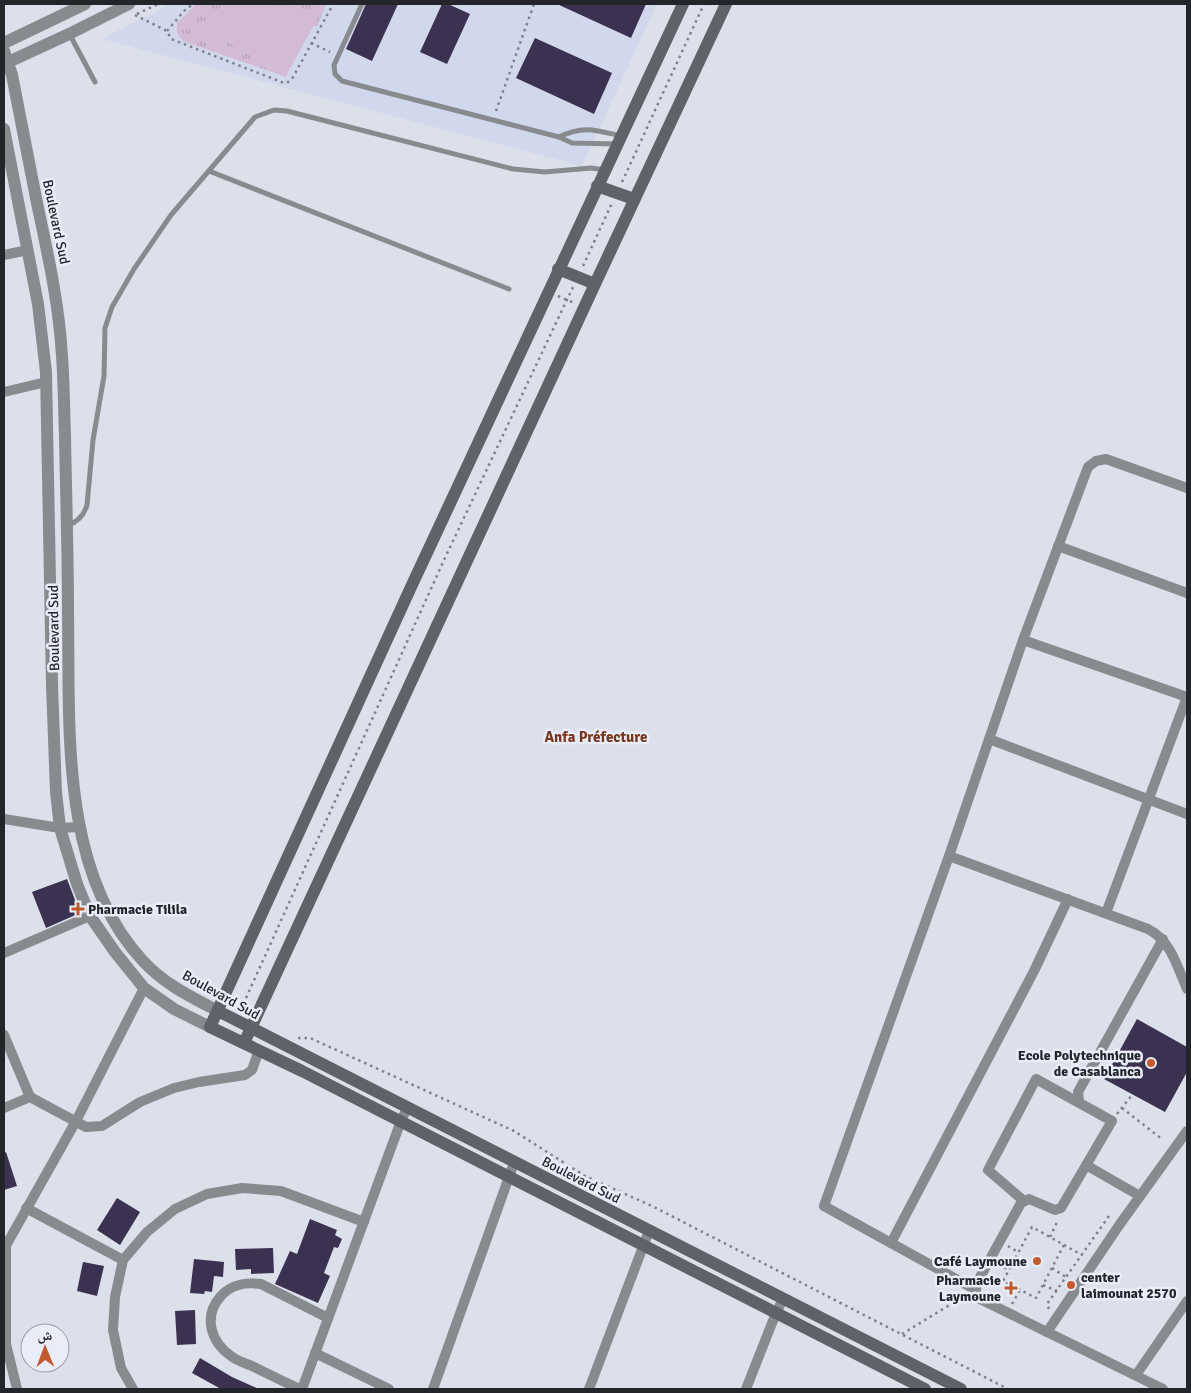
<svg xmlns="http://www.w3.org/2000/svg" width="1191" height="1393" font-family="Signika,'Noto Naskh Arabic',sans-serif">
	<style>
		.built { fill: #d2d8eb }
		.grass { fill: url(#grass-tufts) }
		.green { fill: #d3bbd5 }
		.building { fill: #3b3151 }
		.lines { fill: none; stroke-linecap: round; stroke-linejoin: round }
		.path { stroke: #7f828a; stroke-width: 2.5; stroke-dasharray: 2.5 4; stroke-linecap: butt }
		.service { stroke: #878b8f; stroke-width: 5 }
		.minor { stroke: #878b8f; stroke-width: 10 }
		.tertiary { stroke: #878b8f; stroke-width: 12 }
		.secondary { stroke: #5d6368; stroke-width: 12 }
		.poi-dot { fill: #c15a2e; stroke: #e9edf9; stroke-width: 2 }
		.labels { text-anchor: middle; dominant-baseline: central; stroke-width: 5; stroke-linejoin: round; paint-order: stroke }
		.street-label { font-size: 14px; fill: #24252a; stroke: #e9edf9 }
		.poi-label { font-size: 14px; font-weight: bold; fill: #24252a; stroke: #e9edf9; text-anchor: end }
		.neighbourhood-label { font-size: 15px; font-weight: bold; fill: #78371b; stroke: #e9edf9 }
	</style>
	<defs>
		<pattern id="grass-tufts" width="24" height="20" patternUnits="userSpaceOnUse" patternTransform="scale(1.25)"><rect width="24" height="20" fill="#d3bbd5"/><path d="M3 7l-1-3M5 7V3M7 7l1-3M15 17l-1-3M17 17v-4M19 17l1-3" fill="none" stroke="#b5a1b7"/></pattern>
	</defs>
	<rect width="100%" height="100%" fill="#dce0eb"/>
	<path class="built" d="M170,4H657L582,166L102,39Z"/>
	<g class="grass">
		<path d="M196,4H222L207,30L287,74L286,77L183,41L177,33V23Z"/>
		<path d="M276,4H326L317,27Z"/>
	</g>
	<path class="green" d="M222,4H276L314,25L287,74L207,30Z"/>
	<g class="building">
		<path d="M366,4H398L372,61L346,49Z"/>
		<path d="M442,4H448L470,14L447,64L420,52Z"/>
		<path d="M557,4H646L631,38Z"/>
		<path d="M535,38L612,73L594,114L516,78Z"/>
		<path d="M67,879L80,913L46,928L32,892Z"/>
		<path d="M1137,1019L1187,1047V1072L1165,1112L1104,1079Z"/>
		<path d="M6,1152L17,1186L4,1190V1153Z"/>
		<path d="M117,1198L140,1212L120,1245L97,1230Z"/>
		<path d="M310,1219L337,1230L335,1235L342,1239L338,1248L334,1247L324,1273L330,1276L318,1303L275,1284L290,1251L297,1254Z"/>
		<path d="M273,1248L274,1273L251,1274V1269L236,1270L235,1249Z"/>
		<path d="M194,1259L224,1262L223,1277L214,1276L212,1292L205,1291L204,1294L190,1293Z"/>
		<path d="M83,1262L104,1266L97,1296L77,1291Z"/>
		<path d="M195,1310L196,1344L177,1345L175,1311Z"/>
		<path d="M200,1358L232,1377L259,1389H221L192,1373Z"/>
	</g>
	<g class="lines">
		<g class="path">
			<path d="M137,14L158,4"/>
			<path d="M135,15L167,31L171,39L284,83L288,82L292,79L331,8L330,4"/>
			<path d="M167,31L184,11L193,4"/>
			<path d="M311,43L330,52"/>
			<path d="M496,111L534,4"/>
			<path d="M622,182L704,4"/>
			<path d="M583,266L612,203"/>
			<path d="M558,296L574,303"/>
			<path d="M246,998L444,560L573,287"/>
			<path d="M298,1038H310L514,1131L585,1176L652,1206L1008,1389"/>
			<path d="M1122,1108L1162,1139"/>
			<path d="M1117,1114L1132,1095"/>
			<path d="M1050,1237L1058,1220"/>
			<path d="M1064,1245L1036,1298L1003,1281L1032,1227L1082,1255"/>
			<path d="M1008,1246L1018,1252"/>
			<path d="M999,1264L1009,1270"/>
			<path d="M1052,1268L1066,1277"/>
			<path d="M1043,1285L1057,1291"/>
			<path d="M1012,1304L1020,1290"/>
			<path d="M1049,1309L1047,1304L1109,1216H1113"/>
			<path d="M902,1334L966,1295"/>
		</g>
		<g class="service">
			<path d="M362,4L334,65L335,74L342,81L559,137L572,143L616,144"/>
			<path d="M70,35L95,82"/>
			<path d="M559,137C583,125 596,130 621,136"/>
			<path d="M209,171L509,289"/>
			<path d="M68,525C78,522 84,515 87,505L93,440L104,376L105,328L112,307L134,269L171,215L255,117L274,110L287,111L513,169L545,172L591,168L605,170"/>
		</g>
		<g class="minor">
			<path d="M4,255L28,250"/>
			<path d="M4,392L46,382"/>
			<path d="M1058,546L1187,593"/>
			<path d="M1023,640L1187,697"/>
			<path d="M989,739L1187,814"/>
			<path d="M4,819L60,828L79,827"/>
			<path d="M949,856L1148,929C1171,941 1177,966 1187,989"/>
			<path d="M1106,913L1187,697"/>
			<path d="M4,953L90,916"/>
			<path d="M4,1035L30,1097L86,1127L102,1126L140,1102L174,1088L199,1082L245,1075L252,1070L259,1050"/>
			<path d="M1079,1101L1078,1092L1163,939"/>
			<path d="M4,1108L30,1097"/>
			<path d="M1086,1165L1140,1196"/>
			<path d="M1024,1201L988,1170L1036,1079L1112,1121L1061,1208L1055,1210L1029,1199L1021,1203L979,1279C976,1285 973,1293 980,1299L1163,1389"/>
			<path d="M26,1208L123,1260"/>
			<path d="M891,1243L1034,971L1068,899"/>
			<path d="M6,1245V1344L17,1389"/>
			<path d="M4,1249L76,1121L144,988"/>
			<path d="M976,1290L824,1206L949,856L1023,640L1088,467L1096,461L1106,459L1187,488"/>
			<path d="M1047,1332L1120,1224L1187,1131"/>
			<path d="M315,1353L389,1389"/>
			<path d="M1136,1375L1187,1301"/>
			<path d="M133,1389L121,1368L113,1330L115,1297L123,1260L147,1232L175,1209L207,1194L242,1188L281,1191L364,1222"/>
			<path d="M300,1389C284,1382 268,1374 252,1366C245,1363 237,1361 231,1356C211,1342 203,1317 220,1297C231,1284 245,1282 261,1284L328,1318"/>
			<path d="M302,1389L401,1121L407,1108"/>
			<path d="M433,1389L514,1163"/>
			<path d="M589,1389L649,1231"/>
			<path d="M746,1389L776,1313L783,1299"/>
		</g>
		<g class="tertiary">
			<path d="M4,43L85,4"/>
			<path d="M4,51L12,75C20,116 28,157 36,198C47,251 59,302 62,356C64,383 64,410 65,436C66,495 68,553 68,612C70,726 59,871 143,961C164,984 191,997 218,1011"/>
			<path d="M4,64L69,34L129,4"/>
			<path d="M4,129L38,304L46,372L52,685L56,792L60,828L77,884L90,916L115,952L144,988L174,1009L210,1027"/>
		</g>
		<g class="secondary">
			<path d="M683,4L411,587L210,1027L302,1071L925,1389"/>
			<path d="M597,186L634,199"/>
			<path d="M558,269L595,284"/>
			<path d="M218,1011L961,1389"/>
			<path d="M244,1043L595,284L726,4"/>
		</g>
	</g>
	<g class="poi-dot">
		<path d="M75.5 901.5h5v5h5v5h-5v5h-5v-5h-5v-5h5z"/>
		<circle cx="1151" cy="1063" r="5"/>
		<circle cx="1037" cy="1261" r="5"/>
		<circle cx="1071" cy="1285" r="5"/>
		<path d="M1008.5 1280.5h5v5h5v5h-5v5h-5v-5h-5v-5h5z"/>
	</g>
	<g class="labels">
		<g class="street-label">
			<text transform="translate(56 222) rotate(78)">Boulevard Sud</text>
			<text transform="translate(54 628) rotate(-91)">Boulevard Sud</text>
			<text transform="translate(221 995) rotate(29)">Boulevard Sud</text>
			<text transform="translate(581 1180) rotate(27)">Boulevard Sud</text>
		</g>
		<g class="poi-label">
			<text x="88" y="909" text-anchor="start">Pharmacie Tilila</text>
			<text x="1141" y="1055">Ecole Polytechnique<tspan x="1141" dy="16">de Casablanca</tspan></text>
			<text x="1027" y="1261">Café Laymoune</text>
			<text x="1081" y="1277" text-anchor="start">center<tspan x="1081" dy="16">laimounat 2570</tspan></text>
			<text x="1001" y="1280">Pharmacie<tspan x="1001" dy="16">Laymoune</tspan></text>
		</g>
		<g class="neighbourhood-label">
			<text x="596" y="737">Anfa Préfecture</text>
		</g>
	</g>
	<rect width="1191" height="1393" fill="none" stroke="#24252a" stroke-width="10"/>
	<g transform="translate(45 1348) rotate(359)"><circle r="24" fill="#e9edf9" stroke="#9a9da6"/>
	<path d="M0-4L9 19L0 12L-9 19Z" fill="#c15a2e"/>
	<text y="-8" font-size="14" font-weight="bold" text-anchor="middle" fill="#24252a">ش</text>
	</g>
</svg>
